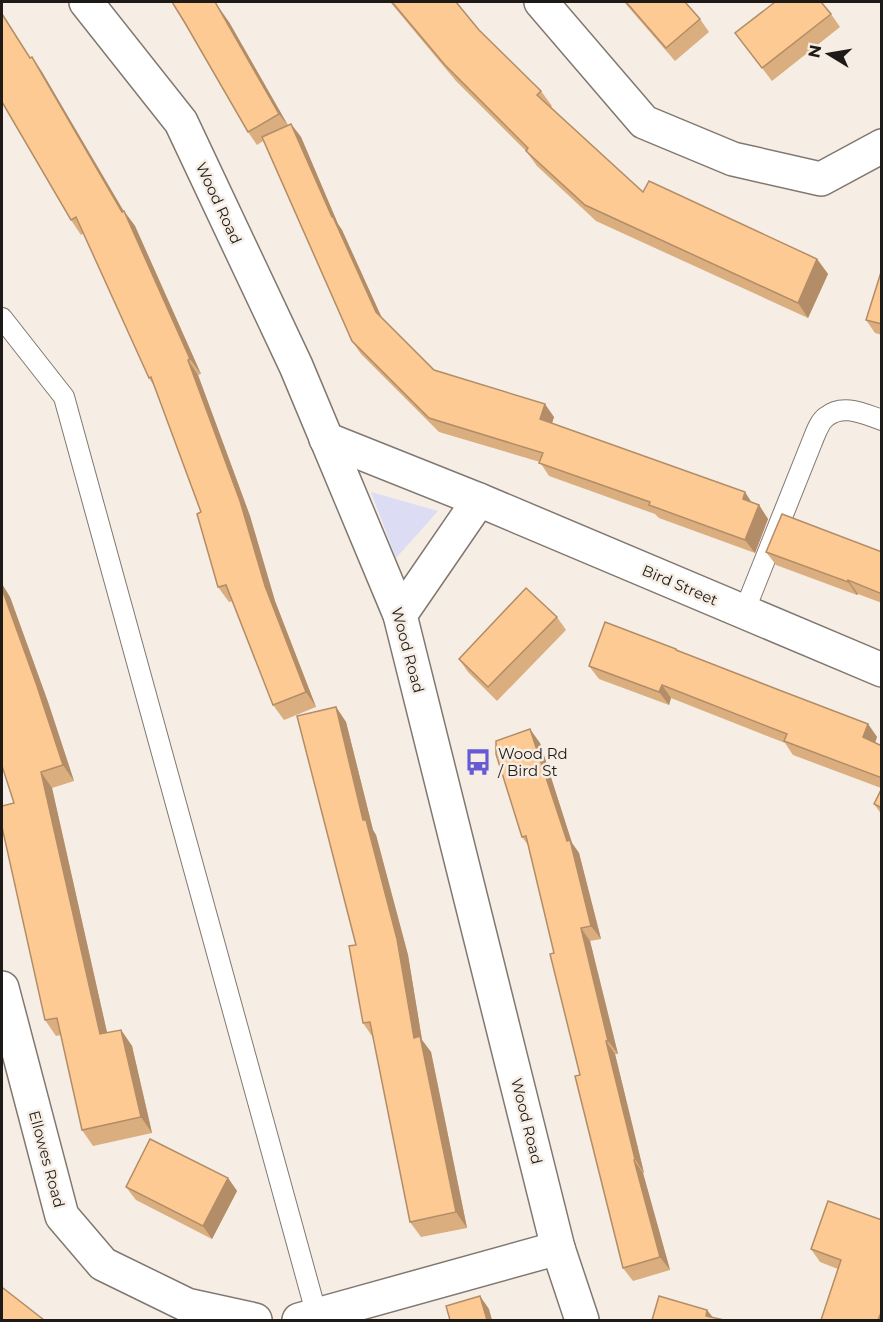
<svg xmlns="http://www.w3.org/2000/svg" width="883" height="1322" font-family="Montserrat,sans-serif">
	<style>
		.green { fill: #dcddf5 }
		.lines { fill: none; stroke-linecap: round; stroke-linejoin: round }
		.lane-casing { stroke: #807870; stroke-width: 22 }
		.street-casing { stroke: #807870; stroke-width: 36 }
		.lane { stroke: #fff; stroke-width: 20 }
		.street { stroke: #fff; stroke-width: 33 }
		.wall { fill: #daae7e }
		.shaded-wall { fill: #b28d67 }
		.building { fill: #feca93; stroke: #b28d67; stroke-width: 1.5 }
		.labels { text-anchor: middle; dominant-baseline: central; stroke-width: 5; stroke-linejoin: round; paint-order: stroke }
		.street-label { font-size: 15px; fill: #1d1a17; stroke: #f6ede4 }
		.poi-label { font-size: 15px; fill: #1d1a17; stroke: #f6ede4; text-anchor: start }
	</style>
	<rect width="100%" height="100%" fill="#f6ede4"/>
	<path class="green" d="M371,492L438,511L396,558Z"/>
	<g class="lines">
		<defs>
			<g id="lane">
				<path d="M2,318L64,397L317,1316"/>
				<path d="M744,612L812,442C815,435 819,422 826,417C843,403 864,414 882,420"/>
			</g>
			<g id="street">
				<path d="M86,2L181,122L296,366L400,615L558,1248L582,1320"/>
				<path d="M541,2L644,122L733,159L821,179L882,146"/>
				<path d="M326,439L479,500L882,670"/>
				<path d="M400,615L479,500"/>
				<path d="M2,988L62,1216L103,1264L187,1305L255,1320"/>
				<path d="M299,1320L558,1248"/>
			</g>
		</defs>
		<use href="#lane" class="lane-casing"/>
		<use href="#street" class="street-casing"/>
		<use href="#lane" class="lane"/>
		<use href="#street" class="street"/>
	</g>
	<g class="wall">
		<path d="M390,2H456L479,30L541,91L552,106L551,107L643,192L817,259L828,274L808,318L596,221L537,166L526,151L456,81Z"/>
		<path d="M624,2H685L700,19L709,32L675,61Z"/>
		<path d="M2,13L30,58L32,57L42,72L123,212L124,211L135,226L201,374L198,375L250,516L275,601L316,707L284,720L273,705L233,601L229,602L218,587L201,512L154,386L149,378L84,233L81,235L71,220L2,102Z"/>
		<path d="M831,14L840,27L772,81L735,33Z"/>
		<path d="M229,22L288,126L291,124L301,137L338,224L342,230L382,318L434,370L554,417L552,423L759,505L768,519L755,553L659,518L655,514L549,476L540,462L439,432L361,354L352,341L263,141L257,145L248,132L185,23Z"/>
		<path d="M882,269V335L875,333L866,320Z"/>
		<path d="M766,552H882V603L858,594L857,595L776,565Z"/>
		<path d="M2,584L10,597L48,702L74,781L52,788L107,1033L121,1030L132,1046L152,1133L93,1146L82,1130L61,1035L56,1036L45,1020L14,803L2,766Z"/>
		<path d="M557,617L566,630L497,701L468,672L459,659Z"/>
		<path d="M676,649L677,650L779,690L868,724L877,737L875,743L882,746V815L874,804L881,788L793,755L785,743L671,698L669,705L599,679L589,666Z"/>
		<path d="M336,707L346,722L373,830L376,835L408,955L422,1040L431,1052L467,1228L421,1237L410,1222L374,1039L363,1023Z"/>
		<path d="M540,743L572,843L579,853L601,939L590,941L618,1054H615L644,1173H643L670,1270L633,1281L623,1268L580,1075L554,953L528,845L522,837Z"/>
		<path d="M228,1178L237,1191L212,1239L136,1200L126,1187Z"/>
		<path d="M882,1220L838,1269L820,1262L811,1249Z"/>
	</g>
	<g class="shaded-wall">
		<path d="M215,2L229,22L289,127L279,114Z"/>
		<path d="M32,57L42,72L129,220L124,211L135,226L201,374L190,359L122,212Z"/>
		<path d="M291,124L301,137L338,224L342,230L385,325L376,312L332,217Z"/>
		<path d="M817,259L828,274L808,318L798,303Z"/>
		<path d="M188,360L198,375L250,516L275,601L316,707L306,692L265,586Z"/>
		<path d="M545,404L554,417L549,432L540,419Z"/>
		<path d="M745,492L754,506L743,499Z"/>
		<path d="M759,505L768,519L755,553L745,540Z"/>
		<path d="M848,580L858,594L857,595L848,582Z"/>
		<path d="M2,584L10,597L48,702L74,781L63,765L2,590Z"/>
		<path d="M662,685L671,698L669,705L659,692Z"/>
		<path d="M336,707L346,722L373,830L376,835L408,955L422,1040L431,1052L467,1228L456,1212L414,1038L363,820Z"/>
		<path d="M868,724L877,737L872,750L863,737Z"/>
		<path d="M530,729L540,743L572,843L579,853L601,939L591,926L567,841Z"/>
		<path d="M41,772L52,788L111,1050L100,1034Z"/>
		<path d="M581,928L590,941L618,1054L608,1041Z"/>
		<path d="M121,1030L132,1046L152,1133L141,1117Z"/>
		<path d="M606,1041L615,1054L644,1173L635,1159Z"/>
		<path d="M634,1160L643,1173L670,1270L660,1257Z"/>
		<path d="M228,1178L237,1191L212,1239L203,1226Z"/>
		<path d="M480,1296L489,1309L492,1320H487Z"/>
		<path d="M707,1310L715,1320L706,1316Z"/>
		<path d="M882,1310V1320H878Z"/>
	</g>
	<g class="building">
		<path d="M172,2H215L279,114L248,132L185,23Z"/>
		<path d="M392,2H456L479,30L541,91L537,95L643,192L649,181L817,259L798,303L585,205L526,151L528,148L445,65Z"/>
		<path d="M626,2H685L700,19L666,48Z"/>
		<path d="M775,2H821L831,14L762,68L735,33Z"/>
		<path d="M2,14L30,58L32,57L122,212L124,211L190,359L188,360L240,501L265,586L306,692L273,705L226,585L218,587L197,514L201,512L151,377L149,378L76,217L71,220L2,102Z"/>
		<path d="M291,124L332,217H333L376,312L434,370L545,404L540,419L745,492L743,499L759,505L745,540L649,505L650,502L539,463L543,453L429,418L352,341L262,137Z"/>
		<path d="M882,269V324L866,320Z"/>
		<path d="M782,514L882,552V594L848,580V582L766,552Z"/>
		<path d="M526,588L557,617L488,687L459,659Z"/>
		<path d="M2,589L37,686L63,765L41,772L100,1034L121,1030L141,1117L82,1130L57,1018L45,1020L2,827V806L14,803L2,766Z"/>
		<path d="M605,622L676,649V650L779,690L868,724L863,737L882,746V778L784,741L787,734L662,685L659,692L589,666Z"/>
		<path d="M336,707L363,820H366L397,939L414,1038L420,1036L456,1212L410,1222L370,1022L363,1023L349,946L356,945L297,716Z"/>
		<path d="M530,729L567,841L570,840L591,926L581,928L608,1041H606L635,1159L634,1160L660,1257L623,1268L575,1076L580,1075L550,954L554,953L526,836L522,837L496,754V741Z"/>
		<path d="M882,788V808L874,804Z"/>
		<path d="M150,1139L228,1178L203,1226L126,1187Z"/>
		<path d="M828,1201L882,1220V1310L878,1320H821L841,1260L811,1249Z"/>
		<path d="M3,1288L44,1320H2V1290Z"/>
		<path d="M480,1296L487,1320H450L446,1306Z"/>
		<path d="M659,1296L707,1310L706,1316L724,1320H652Z"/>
	</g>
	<defs>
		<symbol id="bus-bare" viewBox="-9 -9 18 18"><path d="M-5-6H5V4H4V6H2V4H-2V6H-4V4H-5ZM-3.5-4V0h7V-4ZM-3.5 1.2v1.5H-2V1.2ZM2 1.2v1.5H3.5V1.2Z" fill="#655bd4" stroke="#f6ede4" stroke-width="2.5" paint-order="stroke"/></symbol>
	</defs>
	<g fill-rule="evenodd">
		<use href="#bus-bare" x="459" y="743" width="38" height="38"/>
	</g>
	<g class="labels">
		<g class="street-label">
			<text transform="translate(219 203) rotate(65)">Wood Road</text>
			<text transform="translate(680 585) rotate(23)">Bird Street</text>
			<text transform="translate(408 650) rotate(75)">Wood Road</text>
			<text transform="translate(527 1121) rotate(76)">Wood Road</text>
			<text transform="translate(47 1159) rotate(75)">Ellowes Road</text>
		</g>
		<g class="poi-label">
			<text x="498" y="753">Wood Rd<tspan x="498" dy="17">/ Bird St</tspan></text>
		</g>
	</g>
	<rect width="883" height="1322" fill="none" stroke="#1d1a17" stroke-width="6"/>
	<g transform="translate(829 54) rotate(281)" stroke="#f6ede4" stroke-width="4.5" paint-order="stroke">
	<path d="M0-4.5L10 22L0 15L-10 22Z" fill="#1d1a17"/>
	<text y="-9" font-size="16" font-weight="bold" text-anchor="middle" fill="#1d1a17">N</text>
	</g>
</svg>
